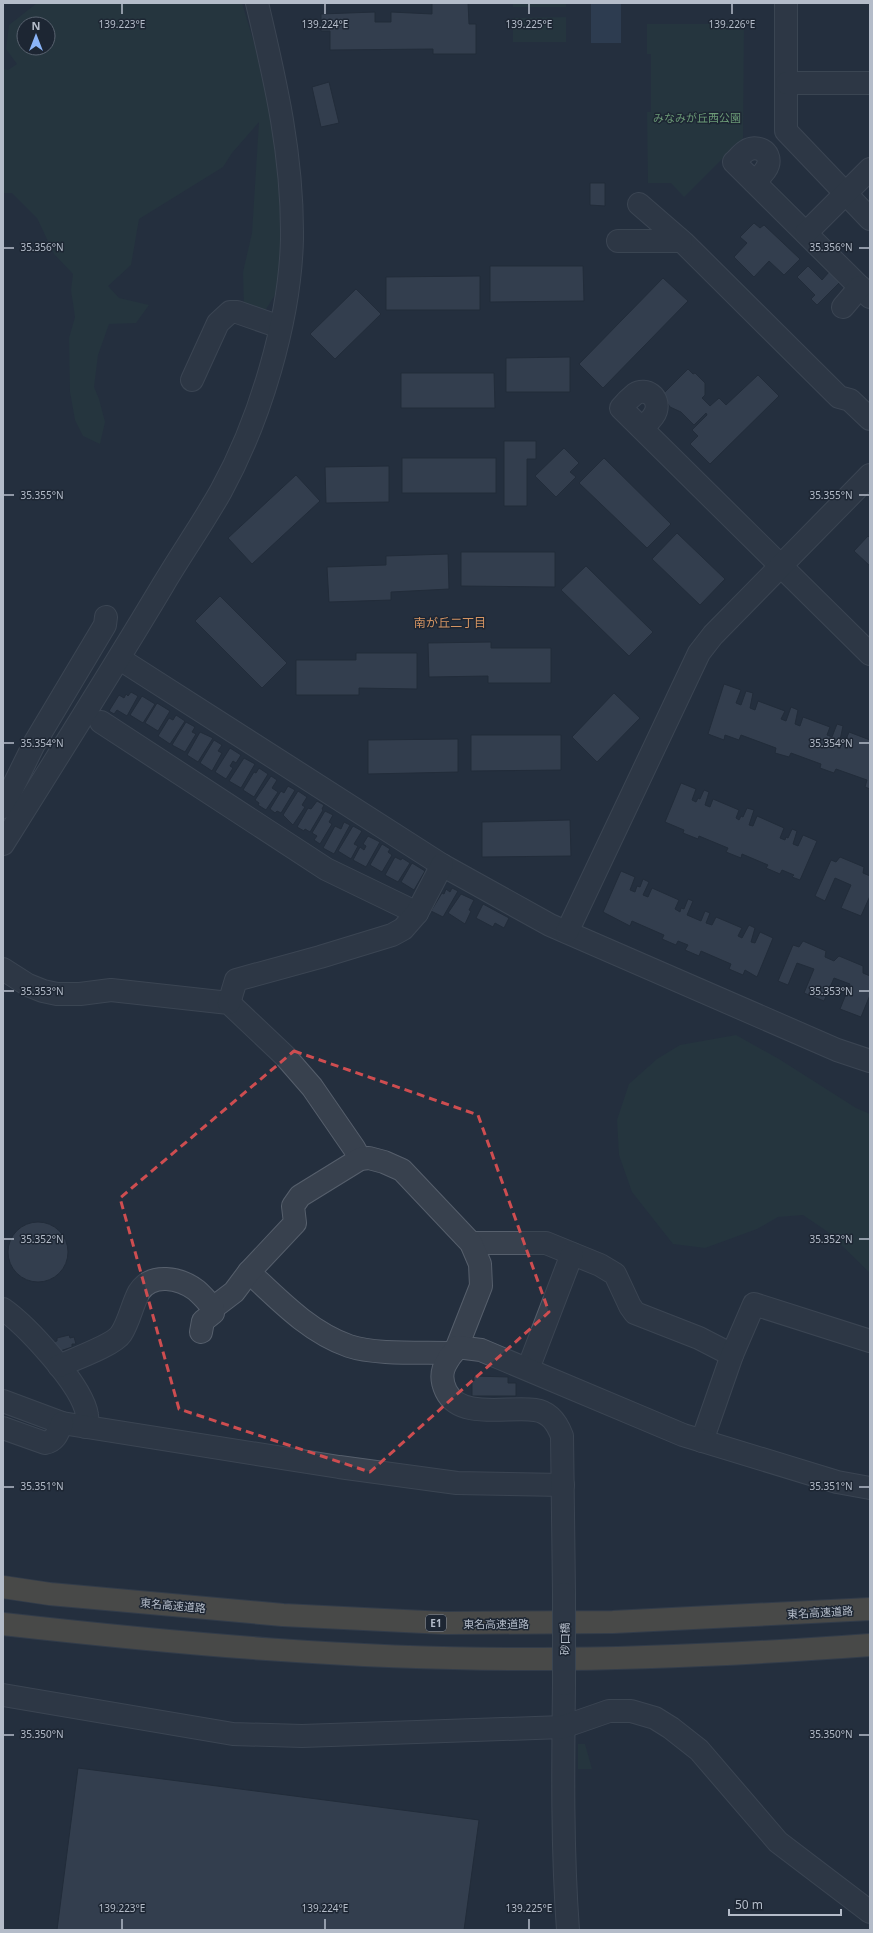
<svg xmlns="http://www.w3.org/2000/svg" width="873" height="1933" font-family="'Noto Sans','Noto Sans JP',sans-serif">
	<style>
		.green { fill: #263c3f; fill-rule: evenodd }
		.water { fill: #394c67 }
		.building { fill: #455162; stroke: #1f2835 }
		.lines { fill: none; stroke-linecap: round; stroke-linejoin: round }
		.minor-casing { stroke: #565f6c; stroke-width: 24 }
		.highway-casing { stroke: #434c59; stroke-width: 24 }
		.minor { stroke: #38414e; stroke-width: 22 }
		.highway { stroke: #746855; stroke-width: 22 }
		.minor-bridge-casing { stroke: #565f6c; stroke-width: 24; stroke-linecap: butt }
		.minor-bridge { stroke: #38414e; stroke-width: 22 }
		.marked { fill: none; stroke: #ce4d50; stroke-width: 3; stroke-dasharray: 8 5; stroke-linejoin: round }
		.ticks { fill: none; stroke: #b4bcc9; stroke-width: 1.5 }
		.labels { text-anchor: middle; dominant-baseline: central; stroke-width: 3; stroke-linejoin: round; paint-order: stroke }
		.shield { fill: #1d2633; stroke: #878f9c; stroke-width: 1 }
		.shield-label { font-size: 10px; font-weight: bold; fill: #b4bcc9 }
		.park-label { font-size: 11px; fill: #6b9a76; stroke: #1d2633 }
		.street-label { font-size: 11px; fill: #b4bcc9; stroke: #1d2633 }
		.neighbourhood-label { font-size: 12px; fill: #d59563; stroke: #1d2633 }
		.ticks-label { font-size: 10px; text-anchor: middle; fill: #b4bcc9; stroke: #1d2633; stroke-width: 3; stroke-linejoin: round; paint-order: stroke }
	</style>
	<rect width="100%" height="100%" fill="#242f3e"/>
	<g class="green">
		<path d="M37,3H242L265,80L274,128L286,240L280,287L266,309H244L243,272L252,233L259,122L232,153L223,167L139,219L131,265L108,286L119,298L149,305L136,323L109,324L98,355L94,387L99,399L105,422L100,444L83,436L75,420L70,392L69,338L75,317L71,290L73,274L54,254L37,218L12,193H3V69L8,70L17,64L6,49L9,25ZM24,24H48V48H24Z"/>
		<rect x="513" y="3" width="53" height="4"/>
		<path d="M566,17V42H513V18Z"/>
		<path d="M647,24H744L743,138L684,197L671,183H648L647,112H651V54H647Z"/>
		<path d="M736,1035L779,1059L856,1108L870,1114V1273L828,1232L803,1215L778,1217L757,1229L705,1248L673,1244L632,1192L619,1155L617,1120L629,1084L657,1059L680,1045Z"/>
		<path d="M578,1744H585L592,1769H578Z"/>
	</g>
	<rect class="water" x="591" y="3" width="30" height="40"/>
	<g class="building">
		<path d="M432,3H468L469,24H476V54H433V49L330,50V31H321V14L375,12V22H391V12L432,14Z"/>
		<path d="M329,82L339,123L321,127L312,87Z"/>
		<path d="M590,183H605V206L590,205Z"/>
		<path d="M754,223L760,228L764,225L800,259L784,275L769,261L754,277L734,257L747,243L740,237Z"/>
		<path d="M490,266H583L584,301L490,302Z"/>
		<path d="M808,266L822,280L829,272L840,282L817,305L811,299L815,295L797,277Z"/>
		<path d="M480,276V310H386V277Z"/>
		<path d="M663,278L688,301L603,388L579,364Z"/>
		<path d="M356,289L381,314L335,359L310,334Z"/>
		<path d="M570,357V392H506V358Z"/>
		<path d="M688,369L693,374L695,373L705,383V395L702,398L710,406L719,398L726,405L758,375L779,396L710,464L690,444L698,436L692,430L707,415L706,413L694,425L681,412L670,407L662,395Z"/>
		<path d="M401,373H494L495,408H401Z"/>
		<path d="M504,441H536V459H527V506H504Z"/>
		<path d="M564,448L579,463L570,472L576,477L556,497L535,476Z"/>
		<rect x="402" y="458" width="94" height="35"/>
		<path d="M604,458L671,524L647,548L579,483Z"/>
		<path d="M389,466V502L326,503L325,467Z"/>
		<path d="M296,475L320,501L252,564L228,538Z"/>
		<path d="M677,533L725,579L700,605L652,559Z"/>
		<path d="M868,536L870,538V566L854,551Z"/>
		<path d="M461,552H555V587L461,586Z"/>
		<path d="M448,554L449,589L391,592V600L329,602L327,567L386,565V556Z"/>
		<path d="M586,566L653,632L629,656L561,590Z"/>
		<path d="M220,596L287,663L262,688L195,621Z"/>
		<path d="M491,642V648H551V683H488V676L429,677L428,643Z"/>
		<path d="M356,653H417V689L359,688V695H296V660H356Z"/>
		<path d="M724,684L741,690L736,703L741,705L746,691L753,693L750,708L755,710L758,701L785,711L781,719L786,721L791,707L798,710L795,724L800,726L803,717L830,727L827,735L832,737L837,724L843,726L840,740L845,742L849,732L870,740V789L865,787L867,780L836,769L834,773L820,768L821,764L791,753L789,757L775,753L776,748L741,735L739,740L725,735L724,740L708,734Z"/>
		<path d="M131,692L138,696L127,716L117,710L114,714L109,711L119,695L124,698L126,694L128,696Z"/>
		<path d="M614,693L640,718L597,762L572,737Z"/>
		<path d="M142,696L155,704L143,723L130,715Z"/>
		<path d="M157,703L170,711L158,731L145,723Z"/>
		<path d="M176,715L185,721L170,744L158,736L169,718L173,720Z"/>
		<path d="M186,722L195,727L192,732L196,734L185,752L172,745Z"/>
		<path d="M200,732L213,738L198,762L187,755Z"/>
		<path d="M471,735H561V770L471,771Z"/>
		<path d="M458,739V772L368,774V740Z"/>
		<path d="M214,740L222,745L218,751L222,753L212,771L200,763Z"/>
		<path d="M230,748L241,755L236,763L233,761L230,766L233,768L226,779L215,772Z"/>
		<path d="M244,758L255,764L241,788L229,781Z"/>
		<path d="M259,768L268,774L254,797L243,790L254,772L256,773Z"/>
		<path d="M271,776L277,780L272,788L278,792L266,810L258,805L259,803L255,800Z"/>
		<path d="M681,783L696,789L692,800L696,802L698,798L700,799L704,790L709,792L705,805L710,807L713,799L739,810L736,818L739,820L741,816L743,817L747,808L754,810L749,825L753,826L757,816L784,828L780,838L785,840L786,837L788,838L792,829L797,831L793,844L798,846L803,835L817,841L800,880L792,877L794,875L782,870L780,874L766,868L768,865L742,854L741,858L726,852L728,848L699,836L698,839L683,833L684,830L665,822Z"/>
		<path d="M288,786L295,790L281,813L277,811L275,813L270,809L281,791L284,793Z"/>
		<path d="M298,791L307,797L302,805L305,807L293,825L283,815Z"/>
		<path d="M317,801L324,805L322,809L323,810L310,832L305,829L304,831L297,827L308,808L311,809Z"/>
		<path d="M325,811L333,815L329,822L332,824L320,844L314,840L317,836L312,833Z"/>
		<path d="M570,820L571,856L482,857V822Z"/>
		<path d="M344,822L350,825L334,854L323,848L335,826L341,829Z"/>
		<path d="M353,826L362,831L354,844L358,846L351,859L338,851Z"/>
		<path d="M368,836L380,842L366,867L353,860L360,847L364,850L366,846L363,844Z"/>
		<path d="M382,844L390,849L388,852L392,855L382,872L370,865Z"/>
		<path d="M395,857L401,860L402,858L410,863L398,882L385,875Z"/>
		<path d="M840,857L864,867L863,873L870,876V896L861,916L841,908L851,885L835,878L825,901L815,896L831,860L836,862Z"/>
		<path d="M412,863L425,871L414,890L401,882Z"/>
		<path d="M621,871L635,877L630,890L635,892L637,886L640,887L643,879L649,882L643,895L648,897L652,888L679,900L675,909L680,912L681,908L684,909L688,899L693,901L687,915L701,921L705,911L710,913L706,923L712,925L716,917L742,928L738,936L742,938L749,925L755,928L751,942L755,943L760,932L773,938L757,977L745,970L743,975L729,969L731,964L701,951L699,956L685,950L688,945L678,941L676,945L662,939L664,935L632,921L630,926L603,912Z"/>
		<path d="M452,888L458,891L443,917L431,911L442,893L444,894L446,889L450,892Z"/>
		<path d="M461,894L474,900L469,910L471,911L465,924L448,913Z"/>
		<path d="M483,904L509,918L504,928L495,923L493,927L476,918Z"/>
		<path d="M803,941L826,951L825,957L834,961L839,956L863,966V973L870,976V995L861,1017L840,1009L850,984L834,978L824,1001L804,993L814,969L797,963L788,985L778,981L793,945L799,947Z"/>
		<circle cx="38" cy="1252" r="30"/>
		<path d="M69,1335L70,1338L74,1337L76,1344H72V1347L60,1351L59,1348L54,1350L52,1342L57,1341V1338Z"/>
		<path d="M474,1376L508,1377V1383H516V1396H472V1381H474Z"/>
		<path d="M78,1768L479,1820L464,1930H57Z"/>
	</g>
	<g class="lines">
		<defs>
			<g id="minor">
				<path d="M786,3V131L870,219"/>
				<path d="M787,83H870"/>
				<path d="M754,182C759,177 766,172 768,165C772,151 756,144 746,151C741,154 738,159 734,162C779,207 825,252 870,297"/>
				<path d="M639,204L684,243L839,397L850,400L870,419"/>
				<path d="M806,233L870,169"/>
				<path d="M618,241H681"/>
				<path d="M843,307L860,287"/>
				<path d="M192,380L218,323L230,312H237L280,327"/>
				<path d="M642,428C647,423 654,418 656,411C660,397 646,387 635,394C630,398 625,403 621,408L870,654"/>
				<path d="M120,659L442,865L550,925L837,1050L870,1061"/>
				<path d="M101,722L326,869L417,913"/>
				<path d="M3,807L34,744L105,625L106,617"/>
				<path d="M3,844C57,758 111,672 163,585C182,553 203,523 221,491C260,420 290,321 292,239C293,157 276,83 257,3"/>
				<path d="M567,932L699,653L713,635L870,475"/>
				<path d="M3,969L28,985L43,991L57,994H80L111,990L229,1003L285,1056L312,1087L354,1148L360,1159"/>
				<path d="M229,1003L236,980L320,957L392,935L403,929L417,913L442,865"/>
				<path d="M471,1243H546L600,1265L615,1274L630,1306L635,1313L699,1338L732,1355"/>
				<path d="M249,1272C279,1300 309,1332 349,1346C375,1355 424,1352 453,1353"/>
				<path d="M213,1308L234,1292L249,1272L295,1223L293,1206L300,1196L360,1159L369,1158L384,1162L402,1170L471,1243L480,1264L481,1286L457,1347"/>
				<path d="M3,1309C27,1326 83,1386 87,1415C88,1419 86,1424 86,1427"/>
				<path d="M59,1366C72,1360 114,1345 121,1334C129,1322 132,1305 139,1292C152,1272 180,1278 196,1290C202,1295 208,1302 213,1308V1313L203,1321L201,1332"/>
				<path d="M528,1369L572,1254"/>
				<path d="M3,1401L62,1423L339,1467L457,1483L563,1485"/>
				<path d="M3,1428L45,1443C56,1441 58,1432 62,1423"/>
				<path d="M702,1441L732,1355L754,1304L870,1341"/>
				<path d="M564,1594L562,1436C557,1423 550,1412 535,1410C509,1406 460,1420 446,1391C437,1372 446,1362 457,1347L481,1350L683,1435L837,1482L870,1488"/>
				<path d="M564,1684C563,1766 562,1848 568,1930"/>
				<path d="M3,1695L233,1734L302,1736L563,1727L609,1711H631L655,1718L671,1728L699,1750L778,1842L870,1912"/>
			</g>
			<g id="highway">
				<path d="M3,1587L50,1594L283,1615L445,1623L613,1622L870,1609"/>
				<path d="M3,1624C181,1644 360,1660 539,1659C649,1659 760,1653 870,1645"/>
			</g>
		</defs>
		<use href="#minor" class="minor-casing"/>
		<use href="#highway" class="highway-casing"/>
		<use href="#minor" class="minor"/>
		<use href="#highway" class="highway"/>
		<defs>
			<path id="minor-bridge" d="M564,1594V1684"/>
		</defs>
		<use href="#minor-bridge" class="minor-bridge-casing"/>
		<use href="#minor-bridge" class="minor-bridge"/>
	</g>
	<path d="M0 0H873V1933H0ZM294,1051L478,1115L549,1312L370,1472L179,1409L120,1198Z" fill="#242f3e" fill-opacity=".55" fill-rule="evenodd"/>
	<path class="marked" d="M294,1051L478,1115L549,1312L370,1472L179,1409L120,1198Z"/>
	<path class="ticks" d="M122,4V14M325,4V14M529,4V14M732,4V14M4,248H14M859,248H869M4,495H14M859,495H869M4,743H14M859,743H869M4,991H14M859,991H869M4,1239H14M859,1239H869M4,1487H14M859,1487H869M4,1735H14M859,1735H869M122,1919V1929M325,1919V1929M529,1919V1929"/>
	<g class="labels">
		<rect class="shield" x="426" y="1615" width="20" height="16" rx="3"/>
		<g class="shield-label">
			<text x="436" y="1623">E1</text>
		</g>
		<g class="park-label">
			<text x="697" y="117">みなみが丘西公園</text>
		</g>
		<g class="street-label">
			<text transform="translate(173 1605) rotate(5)">東名高速道路</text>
			<text transform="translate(820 1612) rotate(-3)">東名高速道路</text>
			<text x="496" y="1623">東名高速道路</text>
			<text transform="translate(564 1639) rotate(-90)">砂口橋</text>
		</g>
		<g class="neighbourhood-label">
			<text x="450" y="622">南が丘二丁目</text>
		</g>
	</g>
	<g class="ticks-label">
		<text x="122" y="28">139.223°E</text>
		<text x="325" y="28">139.224°E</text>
		<text x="529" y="28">139.225°E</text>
		<text x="732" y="28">139.226°E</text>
		<text x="42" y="251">35.356°N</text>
		<text x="831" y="251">35.356°N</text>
		<text x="42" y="499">35.355°N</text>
		<text x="831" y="499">35.355°N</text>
		<text x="42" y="747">35.354°N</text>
		<text x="831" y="747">35.354°N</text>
		<text x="42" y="995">35.353°N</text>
		<text x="831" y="995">35.353°N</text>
		<text x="42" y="1243">35.352°N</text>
		<text x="831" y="1243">35.352°N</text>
		<text x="42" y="1490">35.351°N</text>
		<text x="831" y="1490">35.351°N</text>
		<text x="42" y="1738">35.350°N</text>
		<text x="831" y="1738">35.350°N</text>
		<text x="122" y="1912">139.223°E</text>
		<text x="325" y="1912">139.224°E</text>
		<text x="529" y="1912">139.225°E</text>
	</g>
	<rect width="873" height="1933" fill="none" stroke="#b4bcc9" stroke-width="8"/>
	<g transform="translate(36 36)"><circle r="19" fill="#1d2633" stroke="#59626f"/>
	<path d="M0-3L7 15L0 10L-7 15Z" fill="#8ab4f8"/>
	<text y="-6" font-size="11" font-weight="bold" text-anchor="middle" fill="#b4bcc9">N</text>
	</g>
	<path d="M729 1909v6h112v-6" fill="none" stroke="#b4bcc9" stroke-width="2"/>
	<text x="735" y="1909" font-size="12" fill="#b4bcc9" stroke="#1d2633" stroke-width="3" paint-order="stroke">50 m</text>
</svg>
